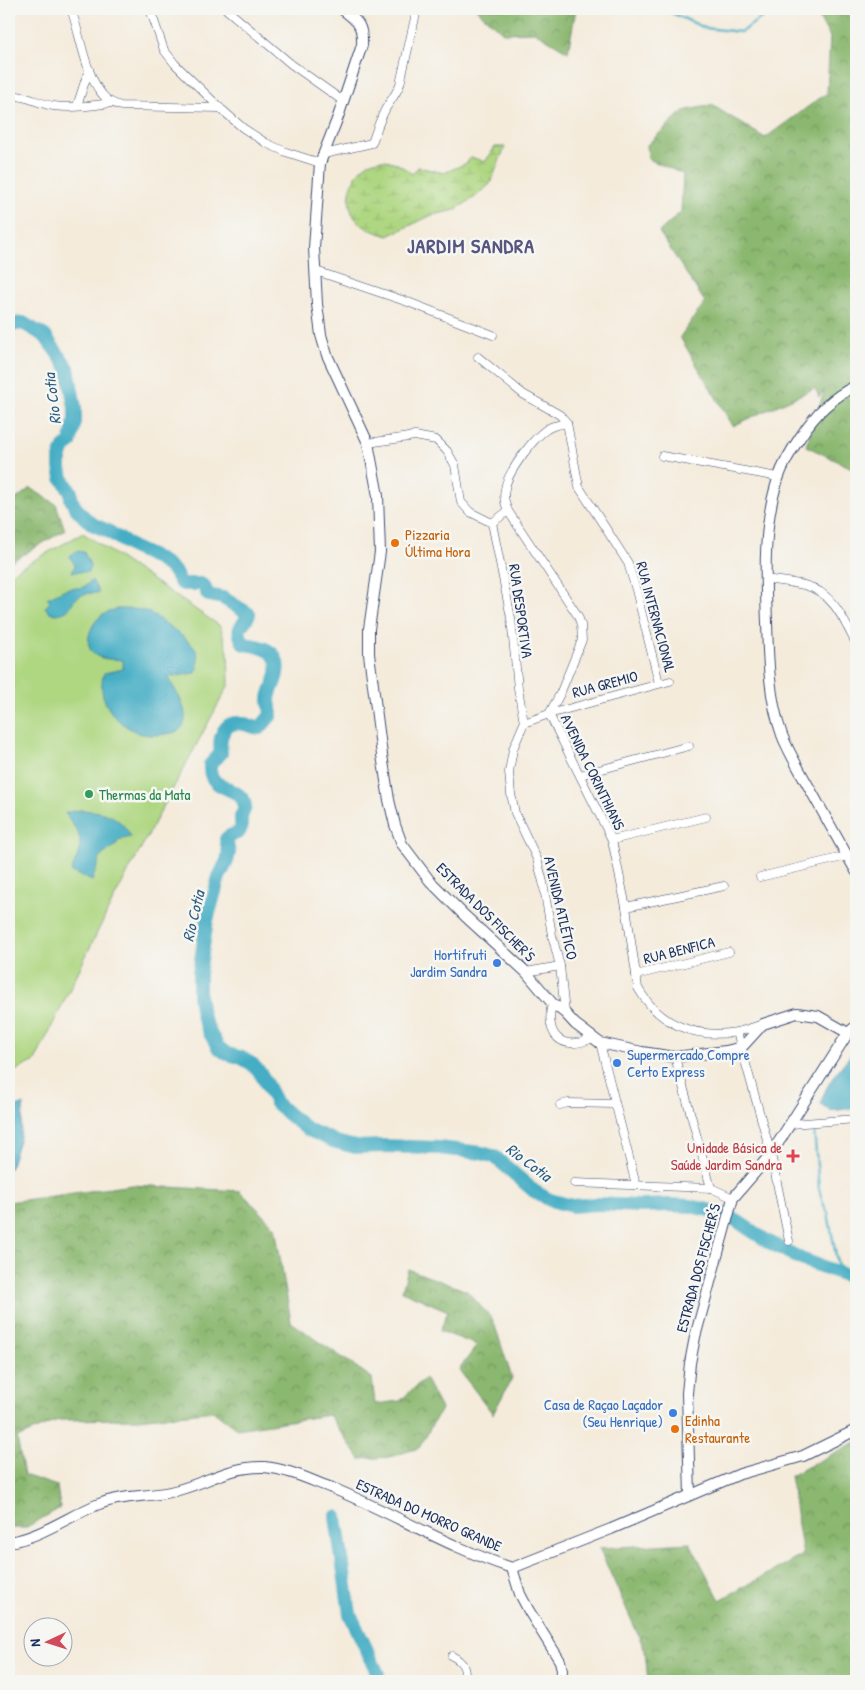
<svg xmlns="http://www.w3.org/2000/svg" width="865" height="1690" font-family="'Patrick Hand',sans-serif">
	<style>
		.forest { fill: url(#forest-crowns); stroke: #537467 }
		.wetland { fill: url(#wetland-marsh); stroke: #658370 }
		.park { fill: #afd782; stroke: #658370 }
		.water { fill: #45adc4; stroke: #306e91 }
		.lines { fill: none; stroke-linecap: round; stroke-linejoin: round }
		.stream { stroke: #45adc4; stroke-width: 2.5 }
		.river { stroke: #45adc4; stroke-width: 14 }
		.street-casing { stroke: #3c4b71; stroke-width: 9 }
		.secondary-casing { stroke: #3c4b71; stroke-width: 12 }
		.street { stroke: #fff; stroke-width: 8 }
		.secondary { stroke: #fff; stroke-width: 10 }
		.food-dot { fill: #e8710a; stroke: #f6f6f2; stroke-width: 2 }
		.leisure-dot { fill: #2e9e5b; stroke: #f6f6f2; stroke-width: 2 }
		.shop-dot { fill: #3f7fe0; stroke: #f6f6f2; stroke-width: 2 }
		.health-dot { fill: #e0444e; stroke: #f6f6f2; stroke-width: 2 }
		.labels { text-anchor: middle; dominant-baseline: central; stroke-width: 5; stroke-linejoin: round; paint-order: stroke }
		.food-label { font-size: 15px; fill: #c56008; stroke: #f6f6f2; text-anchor: start }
		.street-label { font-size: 15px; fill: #1b2f5e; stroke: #f6f6f2 }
		.leisure-label { font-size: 15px; fill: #27864d; stroke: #f6f6f2; text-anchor: start }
		.shop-label { font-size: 15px; fill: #366cbe; stroke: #f6f6f2; text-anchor: end }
		.health-label { font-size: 15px; fill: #be3a42; stroke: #f6f6f2; text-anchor: end }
		.water-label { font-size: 16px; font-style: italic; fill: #2a5b82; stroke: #f6f6f2 }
		.district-label { font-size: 20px; font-weight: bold; letter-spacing: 1px; fill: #585681; stroke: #f6f6f2 }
	</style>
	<defs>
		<pattern id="forest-crowns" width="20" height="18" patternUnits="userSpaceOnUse" patternTransform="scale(1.25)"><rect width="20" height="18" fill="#8bb870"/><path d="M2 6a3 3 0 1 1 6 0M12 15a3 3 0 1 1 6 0" fill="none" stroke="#71965f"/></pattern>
		<pattern id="wetland-marsh" width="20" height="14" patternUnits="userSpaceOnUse" patternTransform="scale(1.25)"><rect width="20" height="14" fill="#afd782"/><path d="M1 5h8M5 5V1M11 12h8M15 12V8" fill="none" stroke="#96b973"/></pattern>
	</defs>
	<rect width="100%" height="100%" fill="#f6f6f2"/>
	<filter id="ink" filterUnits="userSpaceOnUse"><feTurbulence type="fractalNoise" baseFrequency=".02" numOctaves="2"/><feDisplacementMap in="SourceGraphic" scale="10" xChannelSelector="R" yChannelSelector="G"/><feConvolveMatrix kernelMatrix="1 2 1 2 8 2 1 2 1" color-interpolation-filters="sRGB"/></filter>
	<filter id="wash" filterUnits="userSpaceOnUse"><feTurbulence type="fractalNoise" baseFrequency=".0096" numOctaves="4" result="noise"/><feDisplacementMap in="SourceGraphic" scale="20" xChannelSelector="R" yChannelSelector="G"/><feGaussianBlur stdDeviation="1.12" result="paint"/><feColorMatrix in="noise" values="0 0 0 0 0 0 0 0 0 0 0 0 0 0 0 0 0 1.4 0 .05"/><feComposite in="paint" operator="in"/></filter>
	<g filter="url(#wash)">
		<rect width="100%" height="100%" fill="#f4ebdb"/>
		<g class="forest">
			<path d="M476,9H576L568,52L535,32L503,33Z"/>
			<path d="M814,9H856V470L806,446L825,389L819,397L815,388L733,426L680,337L705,302L659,232L681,212L683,174L648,159L647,145L683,111L712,105L765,138L827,93L830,37Z"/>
			<path d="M30,488L56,504L65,530L9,563V505Z"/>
			<path d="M132,1185L240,1191L275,1227L291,1322L372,1378L375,1404L400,1401L425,1378L441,1409L419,1448L389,1457L360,1459L329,1415L237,1429L214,1411L138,1419L58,1420L17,1438L24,1475L57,1486L60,1508L25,1528H9V1202Z"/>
			<path d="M408,1269L467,1291L493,1320L512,1378L493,1414L459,1370L477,1345L440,1331L448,1311L402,1291Z"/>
			<path d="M856,1442V1681H648L645,1650L599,1548L690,1543L720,1600L803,1555L790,1476Z"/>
		</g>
		<path class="wetland" d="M495,147H505L490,184L475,197L455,210L432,215L388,236C376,232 363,229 355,218C341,199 355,159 382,160C394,160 403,167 412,174L418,167L444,173L467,163L471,157L485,162Z"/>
		<path class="park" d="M83,533L220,626L228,652L229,684L111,904L35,1061L9,1074V574Z"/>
		<g class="water">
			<path d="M77,551L84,552C87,560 93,565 88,572H72L75,565L69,556Z"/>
			<path d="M92,580L99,593C92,593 84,593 78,597C67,606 74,612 55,614L49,612L45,607L50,602L47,598C54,595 63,589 70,588C82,588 83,589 92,580Z"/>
			<path d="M116,609C126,609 137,608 147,612C157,616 191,641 196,650C200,657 198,666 196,673L168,677C174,689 187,706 185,720C183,731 175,733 166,734C156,735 148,736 139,733C115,724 95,699 104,673L123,669V660C115,659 107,660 99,657C81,650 89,625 101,616C105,613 111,611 116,609Z"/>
			<path d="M79,810C103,811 119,814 131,837L119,840L115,846L101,856L92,881L71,872C84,841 84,840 65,813Z"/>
			<path d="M856,1049V1108L830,1111L821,1104C823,1087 844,1062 856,1049Z"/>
			<path d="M24,1104L20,1137L11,1165L9,1169V1110Z"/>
		</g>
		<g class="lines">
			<g class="stream">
				<path d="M663,9L705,28L741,32L774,9"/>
				<path d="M814,1130L819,1189L823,1203L828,1213L838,1267L834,1271"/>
			</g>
			<g class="river">
				<path d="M9,325L23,323L45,336L68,368L75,408V422L70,443L64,447L60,458V468L62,478L71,492V499L75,507L85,518L94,525L108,531L132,547L156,558L167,565L174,571L180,582L183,584H200L204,586L208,595L223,598L249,614C245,626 233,625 244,644C261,646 281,650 277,673C276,682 270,690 269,699C269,705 271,710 271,715L260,728C254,728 250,725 244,724C224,719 218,737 221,753L210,765C208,794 242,784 245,806C245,810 242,813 241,817C241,821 242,829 239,832C235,835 230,834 226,839L229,853L227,861L219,877L207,920L199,974V995L202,1015L210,1033L218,1047L227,1054L240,1057L252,1064L261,1074L276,1103L288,1114L307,1129L336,1142L355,1147L385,1146L439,1148L482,1153L495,1157L534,1191L550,1200L572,1206L596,1204L641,1206L667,1205L690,1206L713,1211L731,1217L767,1241L801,1259L856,1279"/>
				<path d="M336,1517L350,1614L378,1674V1681"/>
			</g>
		</g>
	</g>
	<g filter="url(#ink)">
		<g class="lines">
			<defs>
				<g id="street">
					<path d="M71,9C80,33 85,74 102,94C107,101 114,104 121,106L220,108"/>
					<path d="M150,9L164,50L175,64L220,108L243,128L266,143L286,152L320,163"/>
					<path d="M226,9L291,64L343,101"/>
					<path d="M9,96C25,94 38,104 54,106C73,109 93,105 112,103"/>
					<path d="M77,106L89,69"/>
					<path d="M324,154L372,143C376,131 380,119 386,108C391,100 397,93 400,84L417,9"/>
					<path d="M316,271L408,302L493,335"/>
					<path d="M478,357L523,394L560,415L567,423L579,487L628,563L636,590L659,683"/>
					<path d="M567,423C562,424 556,425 551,427C536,433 507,473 505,489C503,497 505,503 508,511L578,616L581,625L582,640L560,694L549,714L612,840L626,907L638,988C659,1025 696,1039 737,1032C745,1030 754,1027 763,1024"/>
					<path d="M368,443L415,436L436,440L447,451L455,465L461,502L470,512L492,523"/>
					<path d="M662,456L778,477"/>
					<path d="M508,511L492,523L511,618L518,688L524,723"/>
					<path d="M765,579C778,581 791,582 804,585C833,592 844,620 856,644"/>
					<path d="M580,775L689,746"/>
					<path d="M612,840L706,817"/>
					<path d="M760,877L847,856"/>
					<path d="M626,907L724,886"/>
					<path d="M526,972L560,966"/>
					<path d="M636,975L729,952"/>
					<path d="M552,1003C545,1036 561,1052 593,1038"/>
					<path d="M565,1013L560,966L552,935L543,882L537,859L515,813L511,794L509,772L513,749L524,723L549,714L670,681"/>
					<path d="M737,1032L771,1154L789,1241"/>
					<path d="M600,1043L636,1185"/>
					<path d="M675,1057L711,1188"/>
					<path d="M560,1105L568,1103L614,1104"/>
					<path d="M791,1124L856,1119"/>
					<path d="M574,1183L711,1188L733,1198"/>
					<path d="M452,1656C464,1662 465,1668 466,1681"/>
				</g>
				<g id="secondary">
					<path d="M342,9C357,21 363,24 362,45L338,117L320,163L314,248L317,304L321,335L327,355L368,443L378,496L380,552L369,629V654L382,755L389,800L395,825L402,844L430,881L465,916L526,972L552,1003L565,1013L575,1024L600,1043L642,1052L675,1057L726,1051L742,1047L763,1024L797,1013L818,1016L848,1033L771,1154L733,1198L695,1337L690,1363L687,1393L690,1495"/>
					<path d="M856,386C832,397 815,414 801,436C792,449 783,464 778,479C763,524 765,575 767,622C768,659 769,699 782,735C788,751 798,767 806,782C823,812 839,842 856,871"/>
					<path d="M848,1033L856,1026"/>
					<path d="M9,1542C42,1537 68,1516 99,1504C121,1495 147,1497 170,1492C204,1485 227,1466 264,1467C288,1469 310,1480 332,1488C393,1513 450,1548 512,1568L611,1529L740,1474L803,1456L856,1430"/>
					<path d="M512,1568L520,1594L529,1611L560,1661L562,1670L561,1681"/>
				</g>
			</defs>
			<use href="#street" class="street-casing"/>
			<use href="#secondary" class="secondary-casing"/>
			<use href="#street" class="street"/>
			<use href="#secondary" class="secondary"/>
		</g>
	</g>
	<g class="food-dot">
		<circle cx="395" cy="543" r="5"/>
		<circle cx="675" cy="1429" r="5"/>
	</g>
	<circle class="leisure-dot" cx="89" cy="794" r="5"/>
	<g class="shop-dot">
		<circle cx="497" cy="963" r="5"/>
		<circle cx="617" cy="1063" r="5"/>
		<circle cx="673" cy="1413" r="5"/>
	</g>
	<path class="health-dot" d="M790.5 1148.5h5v5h5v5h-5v5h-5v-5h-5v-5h5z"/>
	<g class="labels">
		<g class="food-label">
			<text x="405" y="534">Pizzaria<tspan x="405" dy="17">Última Hora</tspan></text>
			<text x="685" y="1420">Edinha<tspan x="685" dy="17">Restaurante</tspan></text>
		</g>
		<g class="street-label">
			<text transform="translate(521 611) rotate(82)">RUA DESPORTIVA</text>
			<text transform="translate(656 617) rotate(75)">RUA INTERNACIONAL</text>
			<text transform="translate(605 684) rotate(-15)">RUA GREMIO</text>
			<text transform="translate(593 772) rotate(64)">AVENIDA CORINTHIANS</text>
			<text transform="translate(561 908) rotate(77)">AVENIDA ATLÉTICO</text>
			<text transform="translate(486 912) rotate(45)">ESTRADA DOS FISCHER'S</text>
			<text transform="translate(679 950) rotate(-14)">RUA BENFICA</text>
			<text transform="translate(698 1268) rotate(-75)">ESTRADA DOS FISCHER'S</text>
			<text transform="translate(429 1515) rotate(24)">ESTRADA DO MORRO GRANDE</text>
		</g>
		<g class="leisure-label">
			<text x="99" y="794">Thermas da Mata</text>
		</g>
		<g class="shop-label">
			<text x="487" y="954">Hortifruti<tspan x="487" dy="17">Jardim Sandra</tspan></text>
			<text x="627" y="1054" text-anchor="start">Supermercado Compre<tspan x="627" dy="17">Certo Express</tspan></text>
			<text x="663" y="1404">Casa de Raçao Laçador<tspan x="663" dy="17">(Seu Henrique)</tspan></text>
		</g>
		<g class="health-label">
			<text x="782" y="1147">Unidade Básica de<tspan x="782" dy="17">Saúde Jardim Sandra</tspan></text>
		</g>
		<g class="water-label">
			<text transform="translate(52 399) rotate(-97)">Rio Cotia</text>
			<text transform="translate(193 916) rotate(-77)">Rio Cotia</text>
			<text transform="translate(529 1162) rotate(37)">Rio Cotia</text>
		</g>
		<g class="district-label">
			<text x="471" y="245">JARDIM SANDRA</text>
		</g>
	</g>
	<rect width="865" height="1690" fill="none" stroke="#f6f6f2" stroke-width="30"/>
	<g transform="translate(48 1642) rotate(266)"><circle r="24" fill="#f6f6f2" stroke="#9ea6b7"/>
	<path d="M0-4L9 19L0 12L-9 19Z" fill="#d1495b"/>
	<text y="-8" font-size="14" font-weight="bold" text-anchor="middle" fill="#1b2f5e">N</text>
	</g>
</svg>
